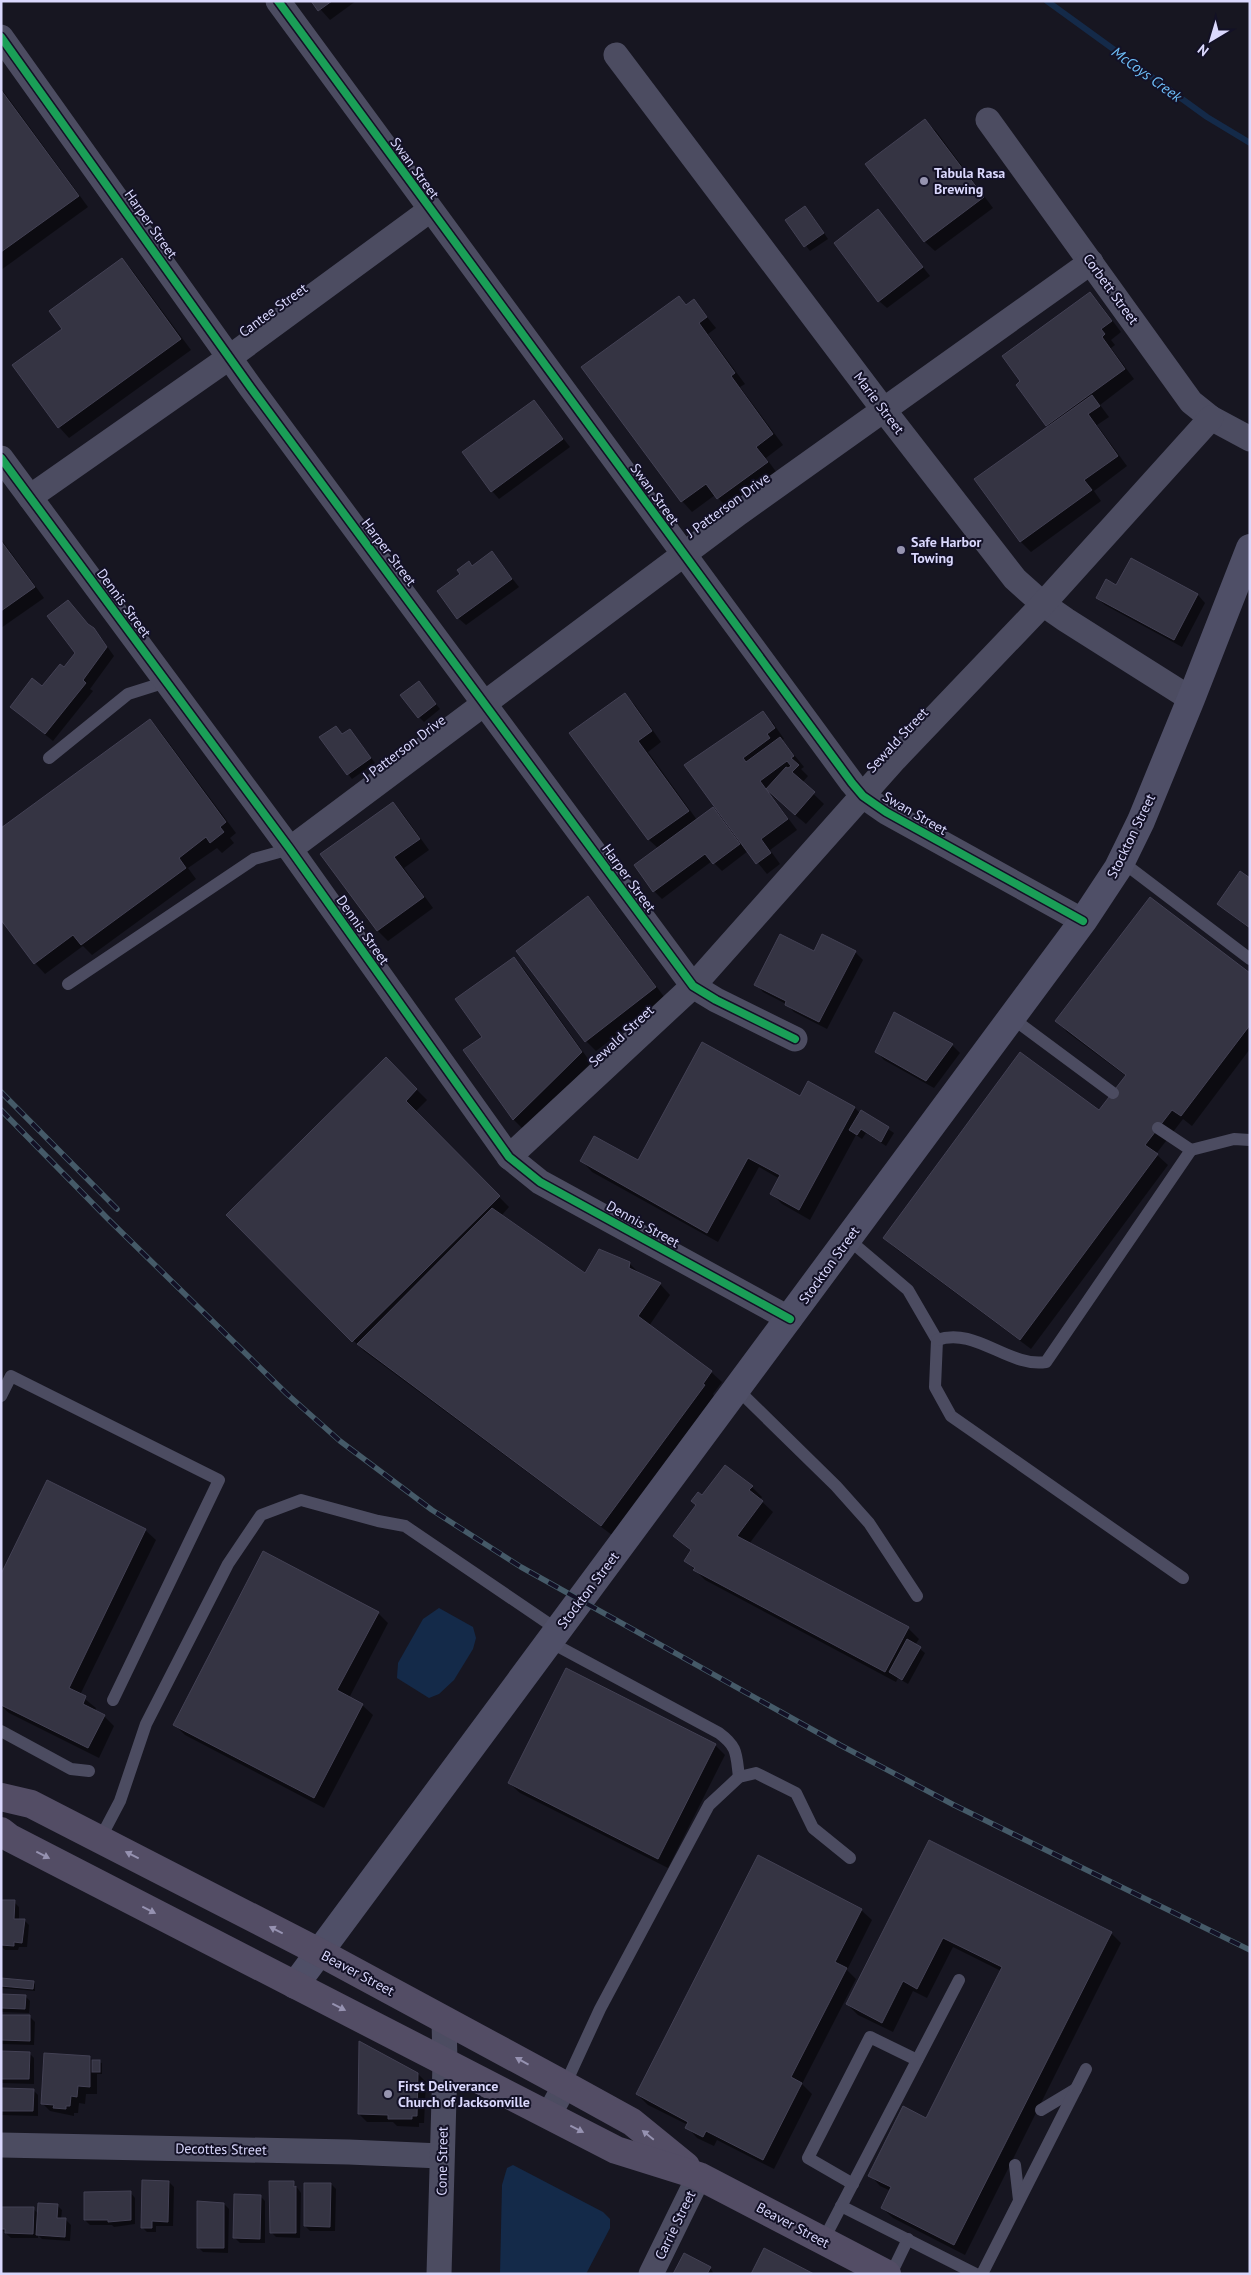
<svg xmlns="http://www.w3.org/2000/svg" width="1251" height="2275" font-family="'PT Sans',sans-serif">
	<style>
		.water { fill: #142a49 }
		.shadow { fill: #0007 }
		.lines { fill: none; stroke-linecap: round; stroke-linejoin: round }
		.stream { stroke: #142a49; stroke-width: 6 }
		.building { fill: #353443; stroke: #434154 }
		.service { stroke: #4c4c61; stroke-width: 12 }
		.minor { stroke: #4c4c61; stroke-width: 25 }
		.secondary { stroke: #4f4f67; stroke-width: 28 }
		.primary { stroke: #534d65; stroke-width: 28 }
		.rail-casing { stroke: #455a68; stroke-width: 5.5 }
		.rail { stroke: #131126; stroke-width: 4; stroke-dasharray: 11; stroke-linecap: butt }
		.cycleway-casing { stroke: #131126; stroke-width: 11 }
		.cycleway { stroke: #1a9f57; stroke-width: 8 }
		.oneway { fill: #9692b1 }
		.poi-dot { fill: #9694b0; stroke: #131126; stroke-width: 2 }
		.labels { text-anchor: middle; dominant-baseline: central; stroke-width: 4; stroke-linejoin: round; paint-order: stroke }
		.street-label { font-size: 14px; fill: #dad8fd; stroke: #131126 }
		.poi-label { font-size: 14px; font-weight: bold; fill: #dad8fd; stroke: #131126; text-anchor: start }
		.water-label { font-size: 15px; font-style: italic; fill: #6dbdf6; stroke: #131126 }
	</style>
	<rect width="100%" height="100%" fill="#171621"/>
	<g class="water">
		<path d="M439,1608L473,1627L476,1638L473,1649L454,1680L439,1694L429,1698L397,1678L398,1663L423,1619Z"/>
		<path d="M513,2165L603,2212L610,2219V2228L586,2274H500L502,2185L507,2168Z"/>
	</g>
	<g class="shadow">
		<path d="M313,1H356L330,20Z"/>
		<path d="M1,88L88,207L1,270Z"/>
		<path d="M925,121L936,131L993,208L935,251L924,241Z"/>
		<path d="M878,210L930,276L887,308L879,301Z"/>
		<path d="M810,213L828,239L810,251L787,221Z"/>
		<path d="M122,260L132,270L191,350L69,438L59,427L14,366L64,330Z"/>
		<path d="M1090,293L1100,304L1121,332L1111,340L1115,345L1111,348L1134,379L1100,405L1109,417L1097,425L1127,466L1094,491L1101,501L1031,552L1021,542L976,480L1049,427L1047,425Z"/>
		<path d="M679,297L687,306L694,301L716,328L708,334L745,384L740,387L783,445L766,458L777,473L728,508L715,495L692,512L682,501Z"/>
		<path d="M534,401L570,447L499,499L492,491Z"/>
		<path d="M1,539L44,598L1,628Z"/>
		<path d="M492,553L519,587L466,625L458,618L473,567Z"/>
		<path d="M1131,559L1198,595L1205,603L1182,647L1105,605L1097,598L1117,586Z"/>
		<path d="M68,602L101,638L114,656L90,689L93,691L53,741L11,707L42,688L65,669L77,653Z"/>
		<path d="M423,688L440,709L424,722L419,717Z"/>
		<path d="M625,695L635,705L661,742L648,752L697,820L713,809L724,818L686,765L762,713L773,723L784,739L782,740L804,767L801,769L808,776L802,783L824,804L806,824L770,794L797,830L770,850L780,864L767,874L748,851L722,871L712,861L662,899L654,891L659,849L649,840L571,733Z"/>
		<path d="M150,720L160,731L236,833L230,838L234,843L222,853L217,848L188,868L196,879L92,955L83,946L45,974L35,963Z"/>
		<path d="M350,730L375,763L352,779L348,774Z"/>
		<path d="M393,803L403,814L429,850L404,868L433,908L388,941L378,931Z"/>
		<path d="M1250,880V929L1218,904Z"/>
		<path d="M588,898L598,908L665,998L596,1051L586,1041Z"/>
		<path d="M814,952H855L863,960L827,1029L794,1012L786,1004L763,992L756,984Z"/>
		<path d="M514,958L524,969L591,1063L524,1130L514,1120L465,1051L484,1037Z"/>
		<path d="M1250,974V1049L1192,1126L1183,1119L1156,1154L1168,1165L1031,1349L895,1248L884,1238L1099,1112L1126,1076L1067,1032L1057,1021Z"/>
		<path d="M952,1045L960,1053L934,1088L884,1060L877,1052Z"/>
		<path d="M386,1059L427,1100L415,1112L509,1207L501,1216L585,1274L629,1263L640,1274L660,1284L670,1295L649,1326L711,1372L722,1382L713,1394L714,1396L612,1535L364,1351L228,1215Z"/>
		<path d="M809,1083L855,1108L860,1113L861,1111L894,1133L886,1146L866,1133L862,1139L856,1135L810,1220L782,1204L772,1194L780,1179L759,1167L718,1242L592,1172L582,1161L638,1162L801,1098Z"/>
		<path d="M752,1487L762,1497L760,1500L773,1512L749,1544L908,1628L919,1639L915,1645L925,1653L908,1684L898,1678L896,1682L705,1580L686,1561L692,1552L675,1536L702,1497Z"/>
		<path d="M145,1530L156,1540L80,1695L96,1708L95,1711L104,1716L114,1726L99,1758L9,1713L1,1706V1576Z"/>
		<path d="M378,1613L388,1623L349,1698L362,1705L373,1715L324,1808L185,1735L174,1724Z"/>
		<path d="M715,1745L725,1755L668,1868L520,1793L509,1783Z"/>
		<path d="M929,1841L1111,1933L1121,1943L965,2255L893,2218L882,2208L891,2191L880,2186L870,2175L927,2119L1001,1971L953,1947L927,1998L913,1991L893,2032L858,2015L847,2004Z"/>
		<path d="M1,1901L14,1902L19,1907V1920H24L29,1925L27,1947H19L18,1950H5L1,1946Z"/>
		<path d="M861,1910L872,1920L847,1970L856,1979L802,2084L812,2094L774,2169L717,2140L714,2146L697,2138L687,2127L688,2125L648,2105L637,2094Z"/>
		<path d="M1,1979L33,1982L35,1984V1991L1,1988Z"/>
		<path d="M1,1995L25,1996L30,2001L29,2013L1,2012Z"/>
		<path d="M1,2016L30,2017L35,2022L34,2045L1,2044Z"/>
		<path d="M1,2052L29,2053L34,2058V2084L1,2083Z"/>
		<path d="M90,2057L93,2061L102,2063V2074H97V2094H86L85,2104L79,2103L78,2113H74V2116L50,2111L42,2103Z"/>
		<path d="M418,2074L426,2082L424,2123H419V2127L397,2126L393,2122H367L359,2114Z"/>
		<path d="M1,2089L33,2090L38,2095V2116L1,2115Z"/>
		<path d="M169,2182L174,2187L173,2226H156V2232H147L142,2227Z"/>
		<path d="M293,2182L301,2193L300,2238L276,2237L271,2232Z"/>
		<path d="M331,2184L336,2189L335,2231H310L305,2226Z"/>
		<path d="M130,2192L135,2198V2224L114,2227L112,2225H90L85,2220Z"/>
		<path d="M260,2196L265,2201V2243H240L235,2238Z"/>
		<path d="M224,2204L229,2209L228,2253L203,2252L198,2247Z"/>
		<path d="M57,2205L62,2210L61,2219L66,2220L71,2225L70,2241L42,2239L38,2235V2238H11L1,2229L33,2208L38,2214Z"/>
		<path d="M710,2268L714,2274H674Z"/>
	</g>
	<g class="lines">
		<path class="stream" d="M1047,1L1207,117L1250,143"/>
	</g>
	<g class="building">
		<path d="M311,1H332L318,11Z"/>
		<path d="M1,90L79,196L1,252Z"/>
		<path d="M925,119L984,197L924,242L865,164Z"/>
		<path d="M805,206L824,233L804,247L785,220Z"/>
		<path d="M878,209L923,267L878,302L834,243Z"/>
		<path d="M122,258L181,339L58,428L12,365L62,329L49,311Z"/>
		<path d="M1090,292L1112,321L1101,329L1105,334L1102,337L1125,369L1046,426L1016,385L1020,381L1002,356Z"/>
		<path d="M679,296L686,305L694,299L707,317L699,323L735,373L731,376L773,434L756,447L768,462L717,499L706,484L681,502L581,367Z"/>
		<path d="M1092,395L1100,406L1088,414L1118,456L1084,480L1092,490L1020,542L974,479Z"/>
		<path d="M534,400L563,439L491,492L462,452Z"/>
		<path d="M1,541L35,587L1,611Z"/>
		<path d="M492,551L512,579L457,619L437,591L460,574L457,570L469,561L472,566Z"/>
		<path d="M1131,558L1198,594L1174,640L1096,598L1106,579L1116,585Z"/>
		<path d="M68,600L88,624L94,628L107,647L83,680L86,683L45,734L10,707L32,678L42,686L60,664L64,667L75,653L47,616Z"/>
		<path d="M419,681L436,704L418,718L400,695Z"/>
		<path d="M625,693L652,731L638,741L689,811L648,840L569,733Z"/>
		<path d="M763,711L775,728L767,734L770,738L743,758L746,762L780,737L794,756L791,758L799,765L792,772L815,792L795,815L766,789L786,767L788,768L791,766L787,761L760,781L788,819L761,839L771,853L756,864L684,765Z"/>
		<path d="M150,719L226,822L220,827L224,832L210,843L206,837L179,858L186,868L81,945L73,935L34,964L1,920V828Z"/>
		<path d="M336,726L342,734L350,729L371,758L347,775L319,737Z"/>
		<path d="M393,802L420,839L394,857L424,897L377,931L320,854Z"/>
		<path d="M713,807L740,844L713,864L705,854L653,892L634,865Z"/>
		<path d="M1240,871L1250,878V928L1217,904Z"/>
		<path d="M588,896L656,987L585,1042L516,951Z"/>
		<path d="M1150,897L1250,973V1025L1181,1116L1172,1110L1145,1145L1158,1154L1020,1340L883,1238L1020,1052L1099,1110L1126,1075L1055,1021Z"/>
		<path d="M780,934L814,951L822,934L856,951L819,1022L785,1005L786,1001L754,985Z"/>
		<path d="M514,957L582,1052L513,1120L463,1050L482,1037L455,999Z"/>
		<path d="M894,1012L953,1044L926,1081L875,1052Z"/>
		<path d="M702,1042L800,1096L808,1081L855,1107L799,1210L770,1194L780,1175L748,1158L707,1233L580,1161L594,1136L638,1160Z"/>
		<path d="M386,1057L417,1089L406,1101L500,1196L352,1342L226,1215Z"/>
		<path d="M861,1110L889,1127L881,1142L861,1129L857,1135L849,1130Z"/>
		<path d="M492,1208L585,1273L599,1249L630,1262L629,1268L661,1283L638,1316L712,1371L703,1384L705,1385L601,1526L357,1344Z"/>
		<path d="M725,1465L753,1486L749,1490L763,1501L737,1536L909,1627L885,1672L693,1570L695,1568L684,1561L691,1550L673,1536L696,1505L691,1501L698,1492L702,1495Z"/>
		<path d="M47,1480L146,1529L69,1688L86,1696L83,1704L105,1715L88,1748L1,1705V1574Z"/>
		<path d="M263,1551L379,1612L337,1690L363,1704L314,1798L173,1725Z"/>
		<path d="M907,1639L921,1647L902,1680L889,1672Z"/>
		<path d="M566,1668L716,1744L658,1859L508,1783Z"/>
		<path d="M929,1840L1112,1932L954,2245L881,2208L891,2187L868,2176L903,2106L926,2118L1002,1967L943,1938L917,1989L903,1981L882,2023L846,2004Z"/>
		<path d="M758,1855L862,1909L835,1962L847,1968L791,2077L802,2083L763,2160L706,2131L703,2137L685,2128L688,2122L636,2094Z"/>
		<path d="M1,1900H15L14,1919H25L22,1943L14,1942V1946L1,1945Z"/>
		<path d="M1,1978L34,1981L33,1989L1,1986Z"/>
		<path d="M1,1994L26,1995L25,2009L1,2008Z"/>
		<path d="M1,2015H30V2041L1,2040Z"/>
		<path d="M359,2041L418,2073L417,2116H412V2119H388V2115L358,2114Z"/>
		<path d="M1,2051L30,2052L29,2079H1Z"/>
		<path d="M44,2053L90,2056V2087L78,2086L77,2097L71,2096L70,2106H66V2109L53,2108L54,2105L41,2104Z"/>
		<rect x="92" y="2060" width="8" height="12"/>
		<path d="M1,2088L34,2089L33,2111H1Z"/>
		<path d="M142,2180L169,2181L168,2222L152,2221V2228H141Z"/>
		<path d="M269,2181H294V2187L296,2186V2233H270Z"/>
		<path d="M304,2183H331L330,2227L304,2226Z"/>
		<path d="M131,2191V2220L108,2222V2220H84V2192Z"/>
		<path d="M234,2194L261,2195L260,2239L233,2238Z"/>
		<path d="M197,2201L224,2203V2248H197Z"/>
		<path d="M38,2203L58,2204L57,2218H66L65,2237L36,2235Z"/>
		<path d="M1,2207H34L33,2234L5,2233V2229H1Z"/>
		<path d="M764,2248L814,2274H751Z"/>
		<path d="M684,2253L711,2267L707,2274H673Z"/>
	</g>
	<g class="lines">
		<g class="service">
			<path d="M49,758L128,694L166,682"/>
			<path d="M1121,861L1250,959"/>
			<path d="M68,984L254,859L290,849"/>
			<path d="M1012,1018L1113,1093"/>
			<path d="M1191,1150L1234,1139L1250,1140"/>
			<path d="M848,1239L908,1290L937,1340L935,1387L951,1416L1183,1578"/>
			<path d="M937,1340C975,1326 1009,1368 1046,1362L1191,1150L1158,1128"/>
			<path d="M737,1389L836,1486L869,1523L917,1596"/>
			<path d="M1,1396L11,1376L219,1480L113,1700"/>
			<path d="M550,1642L719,1733C738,1747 736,1754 739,1777"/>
			<path d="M1,1731L71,1769L89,1771"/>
			<path d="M100,1839L120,1801L146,1724L228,1564L261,1515L301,1500L378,1521L405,1526L558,1630"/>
			<path d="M565,2085L600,2009L709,1805L739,1777L756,1773L796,1793L813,1828L850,1858"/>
			<path d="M1041,2110L1076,2089"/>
			<path d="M1015,2165L1019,2200"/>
			<path d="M853,2184L808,2158L870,2037L917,2060"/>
			<path d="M841,2206L976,2274"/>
			<path d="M823,2241L959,1980"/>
			<path d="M891,2274L908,2239"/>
			<path d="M982,2274L1086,2069"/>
		</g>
		<g class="minor">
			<path d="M278,1L852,783L863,796L886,812L1083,921"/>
			<path d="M1,37L251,388L693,986L716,1000L795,1039"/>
			<path d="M616,55L883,409L1015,579L1043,604L1066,620L1191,699"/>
			<path d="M988,120L1191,402L1211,418L1250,439"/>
			<path d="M1,458L290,849L509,1157L540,1182L790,1319"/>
			<path d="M30,497L230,357L430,210"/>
			<path d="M290,849L739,513L1091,262"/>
			<path d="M509,1157L693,986L895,759L1043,604L1211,418"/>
			<path d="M549,2115L565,2085"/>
			<path d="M1,2145L349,2152L441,2156"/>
			<path d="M439,2274L445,2063L444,2019"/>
			<path d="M651,2274L699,2176"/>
		</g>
		<path class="secondary" d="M295,1985L1083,921L1118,868L1141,821L1191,699L1250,548"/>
		<g class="primary">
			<path d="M1,1797L31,1804L319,1952L565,2085L632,2122L686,2166"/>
			<path d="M1,1831L10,1838L616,2150L699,2176L887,2274"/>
		</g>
		<defs>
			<g id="rail">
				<path d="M1,1092L117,1209"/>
				<path d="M1,1110L107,1218L287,1394L340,1441L432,1510L521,1567L840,1745L954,1805L1250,1950"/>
			</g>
		</defs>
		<use href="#rail" class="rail-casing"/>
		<use href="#rail" class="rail"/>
		<defs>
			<g id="cycleway">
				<path d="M278,1L852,783L863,796L886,812L1083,921"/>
				<path d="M1,37L251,388L693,986L716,1000L795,1039"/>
				<path d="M1,458L290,849L509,1157L540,1182L790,1319"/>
			</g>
		</defs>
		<use href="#cycleway" class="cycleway-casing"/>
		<use href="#cycleway" class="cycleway"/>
	</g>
	<defs><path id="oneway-solid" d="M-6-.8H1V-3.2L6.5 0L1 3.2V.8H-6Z" transform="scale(1.25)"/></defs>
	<g class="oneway">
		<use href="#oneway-solid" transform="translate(43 1855) rotate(27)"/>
		<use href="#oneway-solid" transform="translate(132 1855) rotate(-153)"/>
		<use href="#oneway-solid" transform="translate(149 1910) rotate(27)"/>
		<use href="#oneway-solid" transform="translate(276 1930) rotate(-153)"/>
		<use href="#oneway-solid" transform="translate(339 2007) rotate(27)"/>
		<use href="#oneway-solid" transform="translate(522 2061) rotate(-151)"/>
		<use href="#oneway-solid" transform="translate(577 2129) rotate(27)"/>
		<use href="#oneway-solid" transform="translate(648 2135) rotate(-141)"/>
	</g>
	<g class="poi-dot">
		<circle cx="924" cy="181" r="5"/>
		<circle cx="901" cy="550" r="5"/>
		<circle cx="388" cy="2094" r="5"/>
	</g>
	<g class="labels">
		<g class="street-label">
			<text transform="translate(415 168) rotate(54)">Swan Street</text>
			<text transform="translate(151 224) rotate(55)">Harper Street</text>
			<text transform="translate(1111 289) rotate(54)">Corbett Street</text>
			<text transform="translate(273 310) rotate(-36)">Cantee Street</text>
			<text transform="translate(879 403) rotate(53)">Marie Street</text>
			<text transform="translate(655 494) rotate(54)">Swan Street</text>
			<text transform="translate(728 505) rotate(-36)">J Patterson Drive</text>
			<text transform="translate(389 552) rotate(53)">Harper Street</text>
			<text transform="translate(124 603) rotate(54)">Dennis Street</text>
			<text transform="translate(897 740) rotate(-47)">Sewald Street</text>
			<text transform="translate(404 748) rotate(-37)">J Patterson Drive</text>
			<text transform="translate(915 813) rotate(30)">Swan Street</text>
			<text transform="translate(1131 836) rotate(-64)">Stockton Street</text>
			<text transform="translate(629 878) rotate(54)">Harper Street</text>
			<text transform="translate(363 930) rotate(55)">Dennis Street</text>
			<text transform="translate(621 1036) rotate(-43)">Sewald Street</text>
			<text transform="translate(643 1224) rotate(29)">Dennis Street</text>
			<text transform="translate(829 1265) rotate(-54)">Stockton Street</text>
			<text transform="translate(588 1590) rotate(-53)">Stockton Street</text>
			<text transform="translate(358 1973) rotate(28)">Beaver Street</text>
			<text transform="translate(221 2149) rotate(1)">Decottes Street</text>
			<text transform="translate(442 2161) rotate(-89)">Cone Street</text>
			<text transform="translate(675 2225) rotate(-64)">Carrie Street</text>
			<text transform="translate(793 2225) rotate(28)">Beaver Street</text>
		</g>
		<g class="poi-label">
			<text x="934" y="173">Tabula Rasa<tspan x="934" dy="16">Brewing</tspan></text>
			<text x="911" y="542">Safe Harbor<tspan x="911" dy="16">Towing</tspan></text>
			<text x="398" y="2086">First Deliverance<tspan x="398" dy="16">Church of Jacksonville</tspan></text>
		</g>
		<g class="water-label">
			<text transform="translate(1147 74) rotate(36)">McCoys Creek</text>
		</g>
	</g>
	<rect width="1251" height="2275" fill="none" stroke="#dad8fd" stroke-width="5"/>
	<g transform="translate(1211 40) rotate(218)" stroke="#131126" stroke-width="4" paint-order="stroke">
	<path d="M0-4L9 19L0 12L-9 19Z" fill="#dad8fd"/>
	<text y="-8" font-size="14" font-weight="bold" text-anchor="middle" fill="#dad8fd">N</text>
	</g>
</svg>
